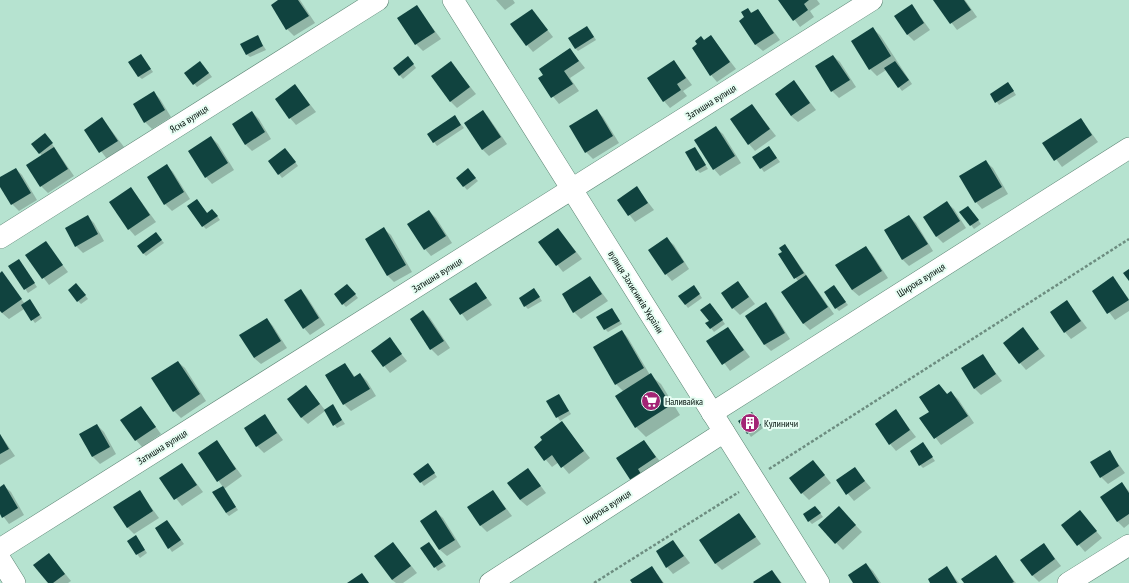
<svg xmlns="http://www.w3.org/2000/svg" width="1129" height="583" font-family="'PT Sans Narrow',sans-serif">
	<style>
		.shadow { fill: #0003 }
		.building { fill: #10433f }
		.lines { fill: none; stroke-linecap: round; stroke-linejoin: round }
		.minor-casing { stroke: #5c8574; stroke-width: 22 }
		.path { stroke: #6d8d80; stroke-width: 2.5; stroke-dasharray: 3 2; stroke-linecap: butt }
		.minor { stroke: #fff; stroke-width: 21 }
		.labels { text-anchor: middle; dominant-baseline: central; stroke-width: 4; stroke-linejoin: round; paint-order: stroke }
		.street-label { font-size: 10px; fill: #03120c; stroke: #e8fef4 }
		.poi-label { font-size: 10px; fill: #03120c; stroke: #e8fef4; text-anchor: start }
	</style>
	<rect width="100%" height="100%" fill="#b6e3d0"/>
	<g class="shadow">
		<path d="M280,0H300L315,23L294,36L287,29L272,5Z"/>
		<path d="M496,0H513L515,3L505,10Z"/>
		<path d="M780,0H817L820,4L810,11L814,17L800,27Z"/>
		<path d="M934,0H965L977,17L957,30Z"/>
		<path d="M912,5L930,30L914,41L907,34Z"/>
		<path d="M416,6L441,39L423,51L416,44Z"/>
		<path d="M748,9L752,13L758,10L780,40L763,51L756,45L740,21L746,17Z"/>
		<path d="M532,10L553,37L533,52L527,45Z"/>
		<path d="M873,29L880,35L912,84L902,91L886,70L877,76L870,69Z"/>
		<path d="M590,30L596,40L578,51L575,48Z"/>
		<path d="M711,36L736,69L717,82L711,75L699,44Z"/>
		<path d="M258,37L266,50L250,57L246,54Z"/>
		<path d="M570,49L585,68L570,78L579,91L559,104L539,79Z"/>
		<path d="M141,55L153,72L142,79L138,76Z"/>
		<path d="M833,56L840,62L856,87L839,98L832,91Z"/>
		<path d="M411,61L416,68L403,79L394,69Z"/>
		<path d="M674,61L692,85L683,91L687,96L670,108L664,101Z"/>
		<path d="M451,63L476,94L457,108L450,101Z"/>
		<path d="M203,65L212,77L197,87L185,73Z"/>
		<path d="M794,81L816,110L798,122L791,116Z"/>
		<path d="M295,85L316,112L296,125L290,118Z"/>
		<path d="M1011,87L1016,95L999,105L991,94Z"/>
		<path d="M153,92L160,99L171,117L152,129L145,122Z"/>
		<path d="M752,105L776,136L755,151L749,144Z"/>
		<path d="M596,110L603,117L619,143L593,159L586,152Z"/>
		<path d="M483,111L489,118L507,144L489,156L482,149Z"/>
		<path d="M252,112L259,119L271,139L252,151L245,144Z"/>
		<path d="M455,117L464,128L437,146L428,134Z"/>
		<path d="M102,118L124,147L107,159L85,130Z"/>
		<path d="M1081,119L1098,142L1062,167L1044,143Z"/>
		<path d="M716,128L723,134L741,163L720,176L714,169Z"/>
		<path d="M211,137L218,144L234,170L212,184L206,177Z"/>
		<path d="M48,138L74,176L48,193L41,186L42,156L33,144Z"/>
		<path d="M769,147L780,162L764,172L753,157Z"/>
		<path d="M695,148L708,169L700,173L697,170Z"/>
		<path d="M288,152L298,166L282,178L269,161Z"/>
		<path d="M986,162L993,168L1008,194L982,209L976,202Z"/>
		<path d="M167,166L173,172L190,199L172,211L165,204Z"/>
		<path d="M16,169L22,175L37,200L19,211L12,204L0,185V178Z"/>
		<path d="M471,173L478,181L467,190L457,178Z"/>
		<path d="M131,188L156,222L135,236L129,229Z"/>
		<path d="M637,188L654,210L635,222L618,200Z"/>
		<path d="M197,200L207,213H215L220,220L206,229L203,226Z"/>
		<path d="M947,203L954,209L966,228L943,243L937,237Z"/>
		<path d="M971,210L981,224L974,229L961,212Z"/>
		<path d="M429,211L436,218L452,243L431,256L425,249Z"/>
		<path d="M87,216L94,223L104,241L83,253L76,246Z"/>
		<path d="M909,216L916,223L933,251L909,266L903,260Z"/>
		<path d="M384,229L391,235L412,272L394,282L388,276Z"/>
		<path d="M558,229L582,259L563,272L540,243Z"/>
		<path d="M159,237L164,243L146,256L143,253Z"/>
		<path d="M667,239L674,245L689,269L672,281L666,274Z"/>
		<path d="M46,243L68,272L49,285L27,256Z"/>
		<path d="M865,247L872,254L888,278L859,296L852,290L837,265Z"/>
		<path d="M788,249L834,314L810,330L803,323L798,281L779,254Z"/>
		<path d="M19,260L37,287L28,293L10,266Z"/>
		<path d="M2,273L25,304L30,301L33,304L42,318L35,323L24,309L9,319L2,313L0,309V274Z"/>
		<path d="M590,277L608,301L581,319L574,312Z"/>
		<path d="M1113,278L1129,299V311L1115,320L1093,291Z"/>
		<path d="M738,282L755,304L740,315L733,308Z"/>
		<path d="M476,283L492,305L467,321L451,299Z"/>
		<path d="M79,287L88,299L81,304L78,301Z"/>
		<path d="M834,287L848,305L839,311L836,308Z"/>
		<path d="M350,288L358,298L346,307L343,304Z"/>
		<path d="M534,289L542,301L528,309L525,306Z"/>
		<path d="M696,289L702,298L688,308L685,304Z"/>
		<path d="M301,291L307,297L325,325L310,335L304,328Z"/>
		<path d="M1067,301L1087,328L1071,339L1065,332Z"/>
		<path d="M765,304L772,310L790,339L771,351L765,345L746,316Z"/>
		<path d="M713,307L725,324L714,332L707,323L710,321Z"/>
		<path d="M612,309L622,324L608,332L605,329Z"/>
		<path d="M423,311L430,318L450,348L438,356L431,349Z"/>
		<path d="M267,319L273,326L287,348L261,364L254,358Z"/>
		<path d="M728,328L750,357L730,371L708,341Z"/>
		<path d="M1023,329L1045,356L1026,370L1020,363Z"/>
		<path d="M622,331L628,338L650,375L661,384L680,415L646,437L636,427L616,396L624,392L616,384Z"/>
		<path d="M389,339L407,361L390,373L372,351Z"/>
		<path d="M983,356L1002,381L981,395L974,388Z"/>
		<path d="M178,362L185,368L206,401L181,418L174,411Z"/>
		<path d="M345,364L355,377L360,374L367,381L376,396L351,411L344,404Z"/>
		<path d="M939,385L948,395L951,393L958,399L974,423L941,445L921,418L931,412Z"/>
		<path d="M306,386L325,410L333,406L345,424L337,428L325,411L308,424L301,417Z"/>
		<path d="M559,395L571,414L560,421L548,402Z"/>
		<path d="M141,407L161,434L142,447L136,440Z"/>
		<path d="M896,411L916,437L896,451L890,444Z"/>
		<path d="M752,413L763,428L751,437L740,421Z"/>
		<path d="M265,416L283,440L264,453L257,446Z"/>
		<path d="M562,423L590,458L569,474L559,462L552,467L535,447Z"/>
		<path d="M97,425L104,432L116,454L100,464L93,457L80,435Z"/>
		<path d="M0,434L15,456L0,465Z"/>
		<path d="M216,441L242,476L224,489L238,510L229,516L226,513L223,487L199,454Z"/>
		<path d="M644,441L662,464L631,480Z"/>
		<path d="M923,444L935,461L923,468L920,465Z"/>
		<path d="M1109,451L1125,473L1108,484L1101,477Z"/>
		<path d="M813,461L831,483L809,500L802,493Z"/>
		<path d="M182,464L203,492L182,506L161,479Z"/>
		<path d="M428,464L437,477L424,486L415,474Z"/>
		<path d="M854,468L871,488L854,501L837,481Z"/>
		<path d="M528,469L546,493L527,506L520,500Z"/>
		<path d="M1122,484L1129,491V524L1124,528L1117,521Z"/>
		<path d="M4,486L11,492L24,515L9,524L0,512V488Z"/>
		<path d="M493,491L512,516L487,532L480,525Z"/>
		<path d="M140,492L159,518L134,534L127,527Z"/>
		<path d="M818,510L823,517L812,524L809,521Z"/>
		<path d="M436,512L443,518L461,547L447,556L440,550L421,521Z"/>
		<path d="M1080,512L1102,538L1085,552L1063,526Z"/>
		<path d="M739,514L761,544L722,570L715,563Z"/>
		<path d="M845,514L862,532L843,550L819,525Z"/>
		<path d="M167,521L184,544L172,552L156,529Z"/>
		<path d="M136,536L147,553L140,558L137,554Z"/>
		<path d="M673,541L690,563L673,574L667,567Z"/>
		<path d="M393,543L417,573L403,583H396L392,580Z"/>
		<path d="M1044,544L1061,566L1039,582L1032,575Z"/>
		<path d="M432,546L446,566L438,571L421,548Z"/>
		<path d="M49,554L71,581L68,583H49Z"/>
		<path d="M996,557L1016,583H965Z"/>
		<path d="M866,564L873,571L881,583H854Z"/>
		<path d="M652,567L664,583H633Z"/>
		<path d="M947,568L959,583H932Z"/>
		<path d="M772,571L782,583H755Z"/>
	</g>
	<g class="building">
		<path d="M278,0H298L309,16L286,30L271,5Z"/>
		<path d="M778,0H809L804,4L808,10L793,21Z"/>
		<path d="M933,0H964L971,10L950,24Z"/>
		<path d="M912,4L924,23L907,35L894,16Z"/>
		<path d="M417,5L435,32L415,45L397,18Z"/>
		<path d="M748,8L751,13L758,9L774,33L755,45L739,21L744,17L741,12Z"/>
		<path d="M532,9L548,30L526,46L510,24Z"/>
		<path d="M587,26L594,37L575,49L568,38Z"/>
		<path d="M873,27L891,56L869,70L851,41Z"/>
		<path d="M258,35L263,46L246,55L240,44Z"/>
		<path d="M711,35L730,62L710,76L692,48L697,44L695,41L701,36L704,40Z"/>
		<path d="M570,48L579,61L564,71L573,84L551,98L538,78L543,75L539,69Z"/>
		<path d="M141,54L151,69L138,77L128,62Z"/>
		<path d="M833,55L850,80L831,92L815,66Z"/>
		<path d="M408,56L414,64L399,76L393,68Z"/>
		<path d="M674,60L686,78L677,84L681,90L663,102L647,78Z"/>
		<path d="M200,61L209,73L193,85L184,73Z"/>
		<path d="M451,61L470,87L450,102L431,76Z"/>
		<path d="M895,61L909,80L898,88L884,68Z"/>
		<path d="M794,80L810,103L791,116L775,94Z"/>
		<path d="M1008,82L1014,91L995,103L990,94Z"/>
		<path d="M295,84L310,105L289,119L275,99Z"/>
		<path d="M154,91L165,110L144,123L133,104Z"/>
		<path d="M752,104L770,129L748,145L730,119Z"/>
		<path d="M597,109L613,136L585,153L569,126Z"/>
		<path d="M483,110L501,137L482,150L464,123Z"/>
		<path d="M252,111L265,132L245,145L232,124Z"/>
		<path d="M455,115L461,125L433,143L427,134Z"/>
		<path d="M102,117L118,141L99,153L84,130Z"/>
		<path d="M1081,118L1092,135L1054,161L1042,143Z"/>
		<path d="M716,126L735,156L713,170L694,140Z"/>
		<path d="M45,133L53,143L39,154L31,144Z"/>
		<path d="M211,136L228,163L205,178L188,151Z"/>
		<path d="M769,146L777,158L760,169L752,157Z"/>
		<path d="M54,147L68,169L40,187L26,165Z"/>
		<path d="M695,147L706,165L696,171L685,152Z"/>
		<path d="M285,148L296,162L278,175L268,161Z"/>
		<path d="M986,160L1002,187L975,203L959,176Z"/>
		<path d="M167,164L184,192L164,205L147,177Z"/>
		<path d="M16,168L31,193L11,205L0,187V177Z"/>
		<path d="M468,168L476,178L463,187L456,178Z"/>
		<path d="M637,186L648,203L628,216L617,200Z"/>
		<path d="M131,187L150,215L128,230L109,202Z"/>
		<path d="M197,199L207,213L212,209L218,216L202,227L187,206Z"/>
		<path d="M947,201L960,221L936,237L923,217Z"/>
		<path d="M968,206L979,220L970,226L959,212Z"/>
		<path d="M429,210L446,236L424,250L407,224Z"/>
		<path d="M88,215L98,234L75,247L65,228Z"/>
		<path d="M909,215L928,244L902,260L884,230Z"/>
		<path d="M384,227L406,265L387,276L365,239Z"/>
		<path d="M558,228L576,252L556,266L538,242Z"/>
		<path d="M156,232L162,240L143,254L137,246Z"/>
		<path d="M667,237L684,262L665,275L648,250Z"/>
		<path d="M46,241L63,265L42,279L25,255Z"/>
		<path d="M785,244L804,273L794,279L778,254L782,252L779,248Z"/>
		<path d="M866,246L882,271L852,290L835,265Z"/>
		<path d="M19,259L35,283L24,290L8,266Z"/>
		<path d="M1129,269V281L1123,273Z"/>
		<path d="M2,271L22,299L2,313L0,311V273Z"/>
		<path d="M806,275L828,307L803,324L781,292Z"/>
		<path d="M590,276L602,294L573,313L562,294Z"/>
		<path d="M1113,276L1129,300L1107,314L1092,291Z"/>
		<path d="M738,281L749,297L732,309L721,293Z"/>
		<path d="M476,282L487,298L460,315L449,299Z"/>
		<path d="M76,283L86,295L77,302L68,290Z"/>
		<path d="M347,284L356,294L342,305L334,294Z"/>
		<path d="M694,285L700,294L685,305L678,296Z"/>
		<path d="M834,285L846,302L835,309L824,292Z"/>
		<path d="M534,288L540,297L524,307L519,298Z"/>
		<path d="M301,289L319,318L303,329L284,300Z"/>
		<path d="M30,299L40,315L31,321L21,305Z"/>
		<path d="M1067,300L1081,321L1064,333L1050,312Z"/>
		<path d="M766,302L785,333L764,345L745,316Z"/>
		<path d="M710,303L723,320L710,329L705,323L709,321L700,310Z"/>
		<path d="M612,308L620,321L604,330L596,317Z"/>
		<path d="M423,310L444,341L430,350L410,319Z"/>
		<path d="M267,318L281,341L254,358L239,335Z"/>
		<path d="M728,327L744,350L722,365L706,341Z"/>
		<path d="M1023,327L1039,349L1019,364L1003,343Z"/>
		<path d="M622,330L644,368L615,385L593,347Z"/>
		<path d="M390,337L402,354L383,367L371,351Z"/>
		<path d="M983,354L996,374L974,389L961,368Z"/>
		<path d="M178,361L200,394L173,412L151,378Z"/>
		<path d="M345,363L354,377L360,373L370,389L343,405L325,375Z"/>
		<path d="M651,373L671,405L635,428L615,396Z"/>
		<path d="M939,384L947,394L951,391L968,416L934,439L919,418L929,412L919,397Z"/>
		<path d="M306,385L320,404L301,418L287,399Z"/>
		<path d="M559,394L569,411L556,418L546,401Z"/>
		<path d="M333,404L342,420L333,426L324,410Z"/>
		<path d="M141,406L156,427L135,441L120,420Z"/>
		<path d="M896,409L910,430L889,445L875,424Z"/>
		<path d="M752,412L761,425L747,434L738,421Z"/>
		<path d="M265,414L277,433L256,447L244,428Z"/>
		<path d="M562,421L584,451L561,468L552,455L544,461L534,447L542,440L540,437Z"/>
		<path d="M97,424L110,447L92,457L79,434Z"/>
		<path d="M0,434L9,449L0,454Z"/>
		<path d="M217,440L236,469L217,482L198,453Z"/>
		<path d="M644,440L656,457L638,469L641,474L631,481L616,458Z"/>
		<path d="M923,442L933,457L919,466L910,451Z"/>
		<path d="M1110,450L1119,466L1100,478L1090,462Z"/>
		<path d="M813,460L825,475L801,494L789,478Z"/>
		<path d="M182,463L197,485L174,500L159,478Z"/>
		<path d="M428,463L435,473L420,483L413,474Z"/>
		<path d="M855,467L865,481L846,495L836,480Z"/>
		<path d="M528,468L541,486L520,500L507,483Z"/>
		<path d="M1122,482L1129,493V514L1117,522L1100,497Z"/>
		<path d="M4,484L18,508L2,518L0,514V487Z"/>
		<path d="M223,486L236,507L226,513L212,492Z"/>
		<path d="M140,490L153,511L127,528L113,507Z"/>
		<path d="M493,490L506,509L480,526L467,507Z"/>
		<path d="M815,506L821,513L808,522L803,514Z"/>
		<path d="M839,506L856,525L835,544L818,525Z"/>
		<path d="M436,510L455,540L439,550L420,521Z"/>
		<path d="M1080,510L1097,531L1077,546L1061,525Z"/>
		<path d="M739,513L756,537L715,564L699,540Z"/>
		<path d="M167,520L181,540L168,549L155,528Z"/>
		<path d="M136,535L145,550L136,555L127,541Z"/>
		<path d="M673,540L684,556L666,568L656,551Z"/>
		<path d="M393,542L411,566L392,580L374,556Z"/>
		<path d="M429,542L443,562L434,568L420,548Z"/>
		<path d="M1044,543L1055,559L1032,576L1020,560Z"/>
		<path d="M49,553L65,574L53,583H48L33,565Z"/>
		<path d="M996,555L1014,582L1012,583H964L961,579Z"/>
		<path d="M866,563L879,583H853L848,575Z"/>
		<path d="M652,566L663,583H632L630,580Z"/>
		<path d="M947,566L957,583H930L928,579Z"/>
		<path d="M772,570L781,583H754L753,582Z"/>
		<path d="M362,573L369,583H347Z"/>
	</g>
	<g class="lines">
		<defs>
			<g id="minor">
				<path d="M453,0L819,583"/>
				<path d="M0,238L378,0"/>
				<path d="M712,413L1129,148"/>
				<path d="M0,549L872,0"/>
				<path d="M0,559L15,583"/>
				<path d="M490,583L724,432"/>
				<path d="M1068,583L1129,545"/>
			</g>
		</defs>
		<use href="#minor" class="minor-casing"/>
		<g class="path">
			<path d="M769,469L1129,239"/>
			<path d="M594,583L739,492"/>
		</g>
		<use href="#minor" class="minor"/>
	</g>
	<defs>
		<symbol id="supermarket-disc" viewBox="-11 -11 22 22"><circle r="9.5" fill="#a32475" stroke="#e8fef4"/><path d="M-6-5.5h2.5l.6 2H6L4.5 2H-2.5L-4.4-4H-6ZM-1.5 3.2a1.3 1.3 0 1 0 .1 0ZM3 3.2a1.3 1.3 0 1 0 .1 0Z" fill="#fff"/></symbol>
		<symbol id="building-disc" viewBox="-11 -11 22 22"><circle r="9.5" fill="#a32475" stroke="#e8fef4"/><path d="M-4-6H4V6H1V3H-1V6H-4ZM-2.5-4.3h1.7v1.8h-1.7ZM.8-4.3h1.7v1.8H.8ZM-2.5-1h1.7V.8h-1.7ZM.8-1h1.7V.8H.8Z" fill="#fff"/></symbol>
	</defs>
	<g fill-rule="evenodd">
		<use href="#supermarket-disc" x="640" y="390" width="22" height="22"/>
		<use href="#building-disc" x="739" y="412" width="22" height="22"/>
	</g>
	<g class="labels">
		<g class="street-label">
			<text transform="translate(711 102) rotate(-32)">Затишна вулиця</text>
			<text transform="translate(189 119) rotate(-32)">Ясна вулиця</text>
			<text transform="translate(437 275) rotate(-32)">Затишна вулиця</text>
			<text transform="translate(921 280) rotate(-32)">Широка вулиця</text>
			<text transform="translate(636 292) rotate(58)">вулиця Захисників України</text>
			<text transform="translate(162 447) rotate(-32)">Затишна вулиця</text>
			<text transform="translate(607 507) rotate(-33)">Широка вулиця</text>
		</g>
		<g class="poi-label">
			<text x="665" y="401">Наливайка</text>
			<text x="764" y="423">Кулиничи</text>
		</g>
	</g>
</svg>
